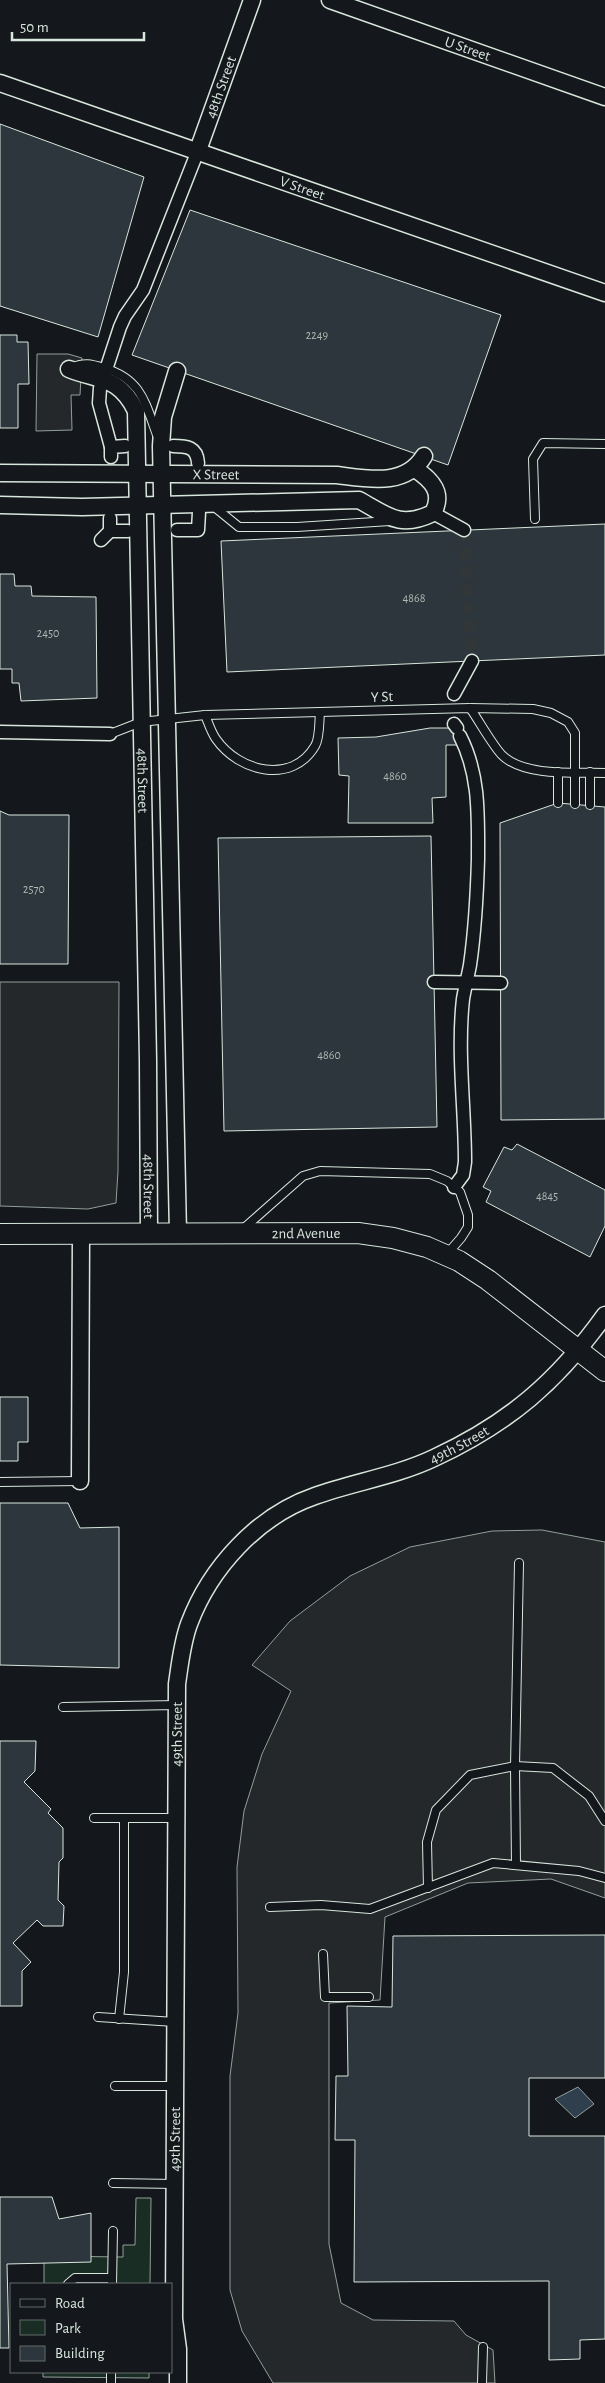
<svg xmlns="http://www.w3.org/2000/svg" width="605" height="2383" font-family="'Alegreya Sans',sans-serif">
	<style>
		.green { fill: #1a2d24; stroke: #939e99 }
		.parking { fill: #24282b; stroke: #939e99 }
		.water { fill: #2f3f4d; stroke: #939e99 }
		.building { fill: #2c363c; stroke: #d8e6dc }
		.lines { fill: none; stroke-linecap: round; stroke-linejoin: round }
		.pedestrian-tunnel { stroke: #313739; stroke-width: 12; stroke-dasharray: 12 6; stroke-linecap: butt }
		.service-casing { stroke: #d8e6dc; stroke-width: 10 }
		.pedestrian-casing { stroke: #d8e6dc; stroke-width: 15 }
		.minor-casing { stroke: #d8e6dc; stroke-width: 19 }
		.tertiary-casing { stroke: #d8e6dc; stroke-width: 22 }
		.service { stroke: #14181c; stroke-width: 8 }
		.pedestrian { stroke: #14181c; stroke-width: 12 }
		.minor { stroke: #14181c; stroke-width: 16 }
		.tertiary { stroke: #14181c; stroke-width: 20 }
		.labels { text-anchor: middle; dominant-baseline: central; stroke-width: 4; stroke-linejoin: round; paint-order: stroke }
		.number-label { font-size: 12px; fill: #adbab4 }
		.street-label { font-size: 15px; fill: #d8e6dc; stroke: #14181c }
	</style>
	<rect width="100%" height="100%" fill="#14181c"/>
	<g class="green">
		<path d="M136,2198H151L150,2284H44V2256L123,2257V2245H135Z"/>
		<path d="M43,2372H149V2378L43,2377Z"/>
	</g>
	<g class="parking">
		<path d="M37,354H68L82,358L80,395H71L72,430L36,431Z"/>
		<path d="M0,982H119L118,1171L116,1203L88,1209L0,1206Z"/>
		<path d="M542,1530L605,1542V1898L551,1879L468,1883L385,1917L380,2000L329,2003V2244L341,2303L373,2320L454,2321L466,2335L493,2350L495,2383H273L242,2331L230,2290V2076L238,2013L237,1867L244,1811L262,1754L291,1691L252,1665L290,1621L350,1576L410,1547L492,1531Z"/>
	</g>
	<path class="water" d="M578,2087L594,2104L575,2118L555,2099Z"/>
	<g class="building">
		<path d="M0,124L144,177L98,337L0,306Z"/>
		<path d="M190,210L501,315L448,465L132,355Z"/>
		<path d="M0,335H17V342H28L29,384H18V428H0Z"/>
		<path d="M605,524V655L227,672L221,541Z"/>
		<path d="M0,574H14L15,586H31L32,596L96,597L97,698L21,701L19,683H12V669H0Z"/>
		<path d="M430,728H463L457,745H446V797L432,798L433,823H348L349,776L339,775L338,738L376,737Z"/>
		<path d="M558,803L605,807V1119L501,1120L500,823Z"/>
		<path d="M0,811L9,815H69L68,964H0Z"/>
		<path d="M431,836L437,1127L224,1131L218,838Z"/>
		<path d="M517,1144L605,1190V1226L590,1257L486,1202L491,1191L483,1187L504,1147L512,1150Z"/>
		<path d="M0,1397H28V1442H18V1461H0Z"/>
		<path d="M0,1503H68L80,1528L119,1527V1668L0,1665Z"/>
		<path d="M0,1741H36L35,1771L24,1782L51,1809L48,1813L63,1828V1858L59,1862L58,1900L64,1906L63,1926H43L37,1920L13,1943L31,1962L22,1971V2006H0Z"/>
		<path d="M605,1935V2078H529V2136H605V2339L580,2340V2359L549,2360V2281L354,2282L355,2140H335L336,2076H348L347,2006L392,2007L393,1936Z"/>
		<path d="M0,2197H52L59,2219L91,2213V2262L7,2264L9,2348H0Z"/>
	</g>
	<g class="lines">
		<path class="pedestrian-tunnel" d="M464,530L472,661"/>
		<defs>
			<g id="service">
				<path d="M71,368C84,362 91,364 104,368C141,379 145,402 157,435"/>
				<path d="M212,505L239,527H297L390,521"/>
				<path d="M535,519L533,459L543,443L605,444"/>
				<path d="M470,708C478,719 494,748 503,756C526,777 576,772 605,773"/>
				<path d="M205,715C208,722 211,732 216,739C239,772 292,785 315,746C320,738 319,722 320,712"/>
				<path d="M110,734L141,722L205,715L470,708L533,709L551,713L568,722L575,733V804"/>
				<path d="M558,772V803"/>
				<path d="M590,772V805"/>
				<path d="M243,1229L303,1176L320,1171L430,1174L447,1181L460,1192L468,1215V1227L461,1238L447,1254"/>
				<path d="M0,1482L80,1481"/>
				<path d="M63,1707L177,1705"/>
				<path d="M94,1818H177"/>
				<path d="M516,1865L515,1766L519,1563"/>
				<path d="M428,1888L427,1842L436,1810L470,1775L515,1766L553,1768L589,1796L605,1821"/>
				<path d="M270,1907L321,1905L370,1909L493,1863L579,1871L605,1878"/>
				<path d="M323,1954L325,1997H369"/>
				<path d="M98,2017L175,2022"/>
				<path d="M119,2019L124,1972V1818"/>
				<path d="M115,2086H175"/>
				<path d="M113,2183L175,2184"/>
				<path d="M68,2284L75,2278H112"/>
				<path d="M112,2284L113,2231"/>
				<path d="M111,2383V2372"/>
				<path d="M482,2383L483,2347"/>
			</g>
			<g id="pedestrian">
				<path d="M173,446C187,446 197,447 198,463"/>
				<path d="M111,447L99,403L100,388L120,327L125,316L143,290L197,153"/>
				<path d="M111,457V447L125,446"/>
				<path d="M433,513L464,530"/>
				<path d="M110,518V531H128"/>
				<path d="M177,530H198L199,512"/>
				<path d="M101,540L110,531"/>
				<path d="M454,694L472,661"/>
				<path d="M454,724L457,728"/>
				<path d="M0,732L110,734"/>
				<path d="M434,982L501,983"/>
				<path d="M454,1187L463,1175L465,1162C465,1108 457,1053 463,999C465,987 468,976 470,965C475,930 477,894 478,859C478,816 480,775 460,736"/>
			</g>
			<g id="minor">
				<path id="s1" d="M330,0L605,97"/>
				<path id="s2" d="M0,83L605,293"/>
				<path id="s3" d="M197,153L252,0"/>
				<path id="s4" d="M69,369C99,381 119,376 136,411L148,1060L149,1233"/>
				<path d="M177,371L163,417L161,446L178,1233"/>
				<path id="s5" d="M0,473L337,475C369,479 405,487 424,456"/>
				<path d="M0,505L82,507L359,500C388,516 400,529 433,513C444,493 432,480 415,469"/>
				<path d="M80,1481L81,1234"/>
				<path id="s6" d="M178,2383V2349L174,2319L177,1684C180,1664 182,1643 189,1624C210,1568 257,1516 315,1496C354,1482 396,1476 434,1458C509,1423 557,1382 605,1315"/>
			</g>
			<g id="tertiary">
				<path id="s7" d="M0,1234L358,1233L393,1238L427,1247L459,1261L488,1280L605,1371"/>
			</g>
		</defs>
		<use href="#service" class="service-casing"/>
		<use href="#pedestrian" class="pedestrian-casing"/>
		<use href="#minor" class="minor-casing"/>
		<use href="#tertiary" class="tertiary-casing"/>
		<use href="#service" class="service"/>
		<use href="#pedestrian" class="pedestrian"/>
		<use href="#minor" class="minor"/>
		<use href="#tertiary" class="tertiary"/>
	</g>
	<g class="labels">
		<g class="number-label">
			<text x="317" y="335">2249</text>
			<text x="414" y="598">4868</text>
			<text x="48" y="633">2450</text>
			<text x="395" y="776">4860</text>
			<text x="34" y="889">2570</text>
			<text x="329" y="1055">4860</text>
			<text x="547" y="1196">4845</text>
		</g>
		<g class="street-label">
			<text stroke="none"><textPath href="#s1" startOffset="146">U Street</textPath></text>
			<text stroke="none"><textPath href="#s3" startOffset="70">48th Street</textPath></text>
			<text stroke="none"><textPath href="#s2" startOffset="320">V Street</textPath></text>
			<text stroke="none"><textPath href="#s5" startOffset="216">X Street</textPath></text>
			<text transform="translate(382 697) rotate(-2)">Y St</text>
			<text stroke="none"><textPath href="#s4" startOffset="452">48th Street</textPath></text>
			<text stroke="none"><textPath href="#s4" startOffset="858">48th Street</textPath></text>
			<text stroke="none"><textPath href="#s7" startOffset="306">2nd Avenue</textPath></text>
			<text stroke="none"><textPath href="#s6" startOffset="1099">49th Street</textPath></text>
			<text stroke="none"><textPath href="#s6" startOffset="649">49th Street</textPath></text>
			<text stroke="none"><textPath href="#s6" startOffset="244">49th Street</textPath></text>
		</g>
	</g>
	<rect x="10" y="2283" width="162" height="90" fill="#14181c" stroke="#626a69"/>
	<rect x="20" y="2299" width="25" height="8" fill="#14181c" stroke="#626a69"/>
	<text x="55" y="2308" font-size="15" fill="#d8e6dc">Road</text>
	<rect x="20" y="2320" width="25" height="15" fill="#1a2d24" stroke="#626a69"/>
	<text x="55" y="2333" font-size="15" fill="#d8e6dc">Park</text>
	<rect x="20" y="2346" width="25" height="15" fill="#2c363c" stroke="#626a69"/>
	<text x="55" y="2358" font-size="15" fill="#d8e6dc">Building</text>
	<path d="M12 32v8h132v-8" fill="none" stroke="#d8e6dc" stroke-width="2.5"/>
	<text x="20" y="32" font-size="15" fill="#d8e6dc" stroke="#14181c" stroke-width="4" paint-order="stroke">50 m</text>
</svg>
